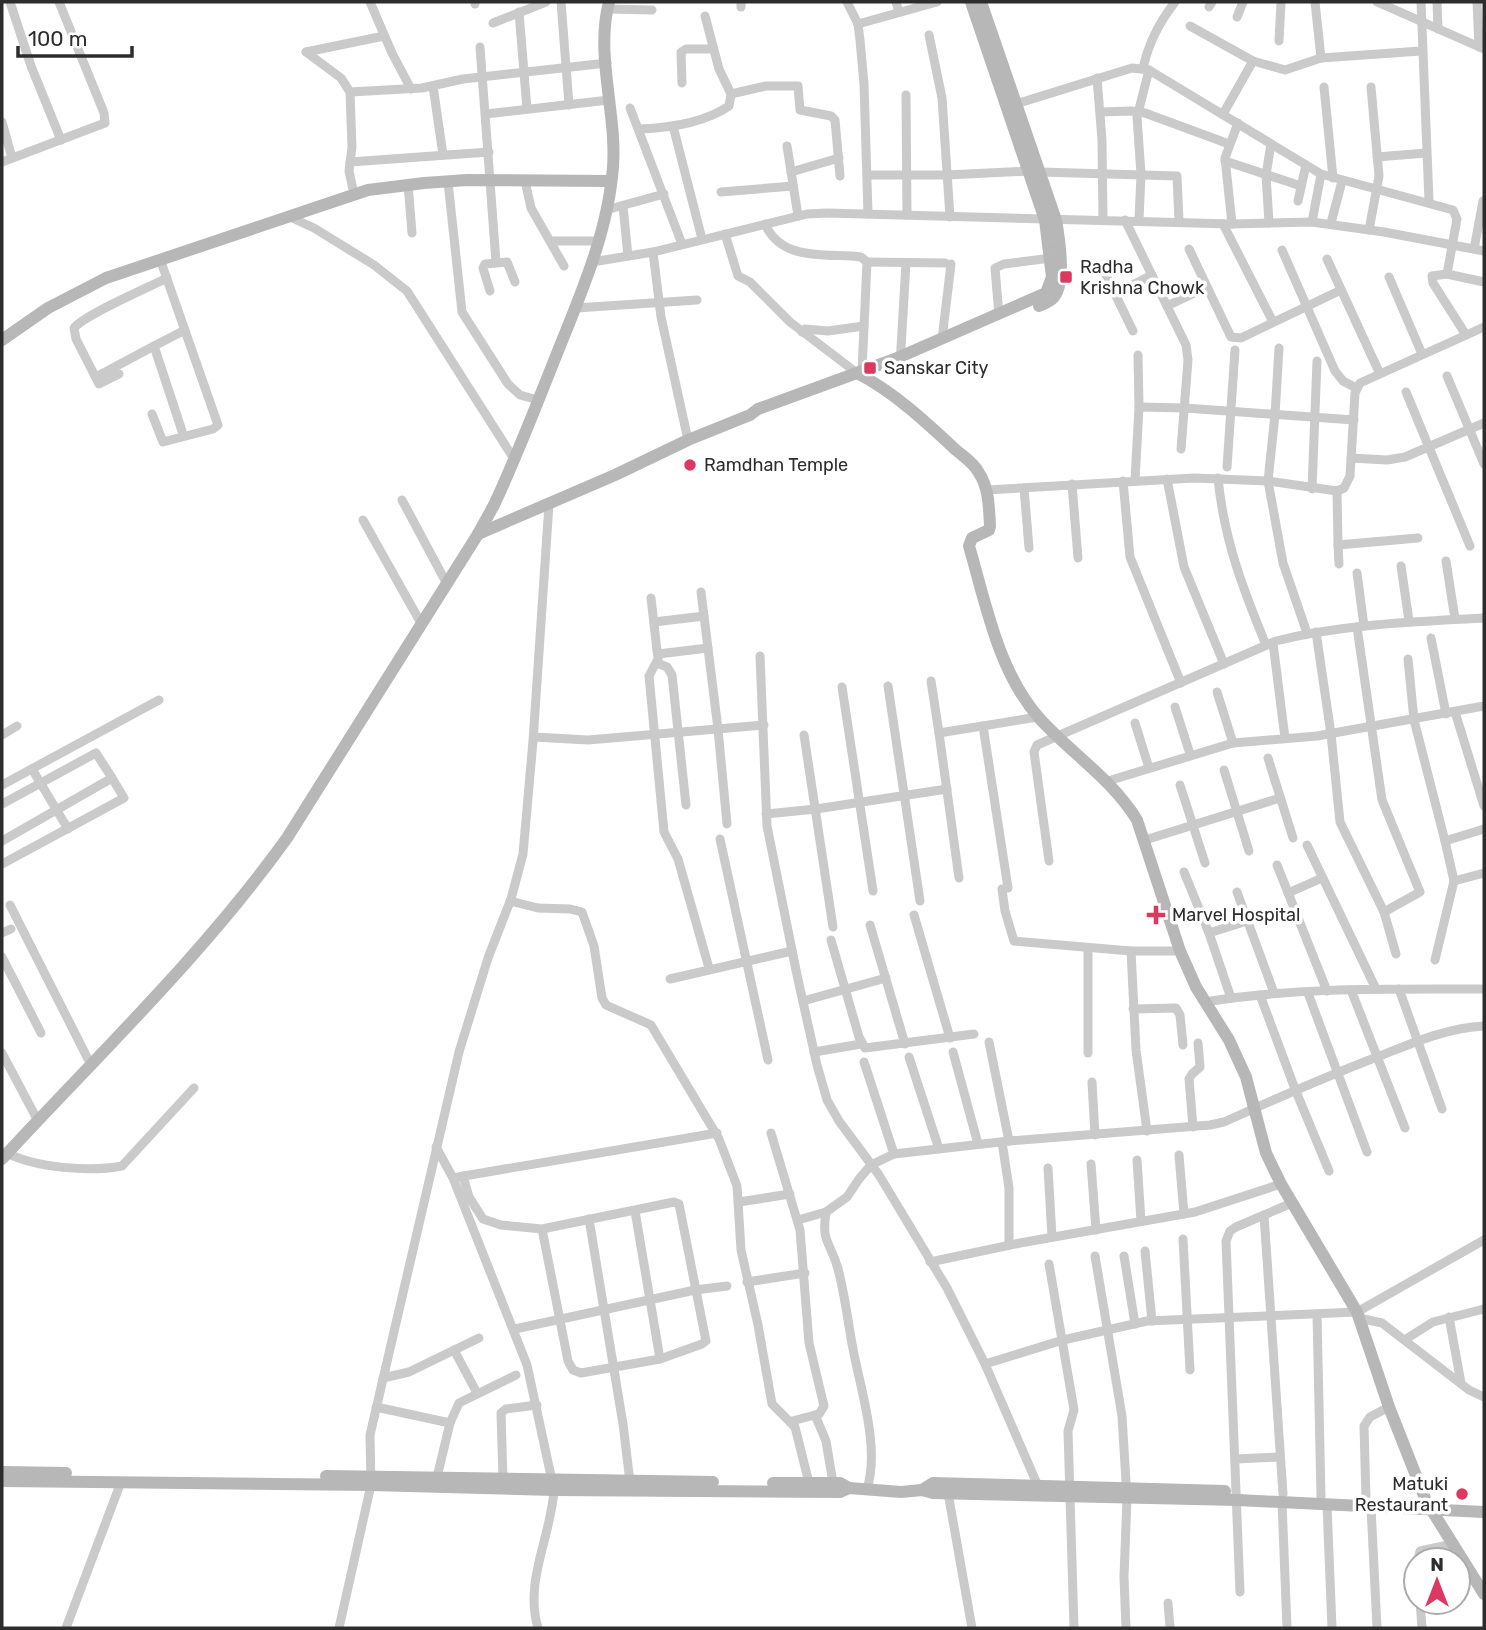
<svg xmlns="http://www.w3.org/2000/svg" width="1486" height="1630" font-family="Rubik,sans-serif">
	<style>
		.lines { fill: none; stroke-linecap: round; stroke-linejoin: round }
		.street { stroke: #cacaca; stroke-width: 9 }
		.secondary { stroke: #b7b7b7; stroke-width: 12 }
		.poi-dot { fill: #dc3862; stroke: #fff; stroke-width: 2.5 }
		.labels { text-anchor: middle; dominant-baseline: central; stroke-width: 7; stroke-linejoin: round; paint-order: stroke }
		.poi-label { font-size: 18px; fill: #2d2d2d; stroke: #fff; text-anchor: start }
	</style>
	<rect width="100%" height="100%" fill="#fff"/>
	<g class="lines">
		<g class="street">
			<path d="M10,2L31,66L61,140"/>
			<path d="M370,2L392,53L411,89"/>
			<path d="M475,2V4"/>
			<path d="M561,2L569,105"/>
			<path d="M847,2L858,24L860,40L864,84L868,214"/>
			<path d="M896,2L899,12"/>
			<path d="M1315,2L1321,58"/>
			<path d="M1377,2L1484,49"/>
			<path d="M1421,2L1429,201"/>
			<path d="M1437,2L1438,29"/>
			<path d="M1477,2L1479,47"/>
			<path d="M741,7V2"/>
			<path d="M1209,7L1212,2"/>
			<path d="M607,9L652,10"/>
			<path d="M519,12L527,109"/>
			<path d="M1237,17L1243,2"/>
			<path d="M493,23L546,2"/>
			<path d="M858,24L937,2"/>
			<path d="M1190,26L1253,61L1285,70L1321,58L1421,51"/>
			<path d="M929,35L942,98L950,217"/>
			<path d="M1279,41L1281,2"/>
			<path d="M480,47L496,262"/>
			<path d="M306,52L341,78L350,92L352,147L349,171L354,194"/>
			<path d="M306,52L384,36"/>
			<path d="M1143,68C1149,42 1159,23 1175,2"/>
			<path d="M1097,78L1102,140L1103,220"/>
			<path d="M682,83L681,52L686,49H713"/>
			<path d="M433,86L443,155"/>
			<path d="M1324,87L1333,178"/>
			<path d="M350,92L422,88L463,79L607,63"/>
			<path d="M731,94L766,86H798L800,110L831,116L835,120L840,176"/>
			<path d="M906,95L907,215"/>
			<path d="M1016,104L1132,68L1149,70L1321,174L1453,210L1457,219L1447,274"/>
			<path d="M630,108L682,244"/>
			<path d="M1101,112L1131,111L1145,113L1229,144"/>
			<path d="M486,114L609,100"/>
			<path d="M1223,114L1253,61"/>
			<path d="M2,122L12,158"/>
			<path d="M673,126L702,239"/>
			<path d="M639,129C669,128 704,123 729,106L731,94L719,69L705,16"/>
			<path d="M787,146L798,216"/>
			<path d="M1377,157L1426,153"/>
			<path d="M1225,161L1301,186"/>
			<path d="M2,162L105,123L104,113L59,2"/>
			<path d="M350,162L489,152"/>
			<path d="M791,172L839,158"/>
			<path d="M1040,172L1177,176L1179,221"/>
			<path d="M867,175H947L1029,171"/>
			<path d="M525,181L531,208L564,266"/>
			<path d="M448,182L462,312L508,384L520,395L538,400"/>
			<path d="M408,184L412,233"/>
			<path d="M721,192L793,186"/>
			<path d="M1298,201L1306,165"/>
			<path d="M623,206L628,256"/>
			<path d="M606,210L664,194"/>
			<path d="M288,216L314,228L374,265L407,291L514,459"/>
			<path d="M1125,220L1186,345L1188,360L1181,449"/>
			<path d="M1139,220L1141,174L1137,117L1149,70"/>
			<path d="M1312,222L1321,174"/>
			<path d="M1269,223L1266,175L1271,144"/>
			<path d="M1331,223L1342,181"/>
			<path d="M765,224C782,262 826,253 861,257L867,262L862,371"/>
			<path d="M1223,224L1273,322"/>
			<path d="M1232,224L1225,158L1238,123"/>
			<path d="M1369,230L1379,176L1371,87"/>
			<path d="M725,234L738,276L750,282L790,322L857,373"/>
			<path d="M550,241H598"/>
			<path d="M1189,249L1231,337L1241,338L1341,290"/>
			<path d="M1474,249L1483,201"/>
			<path d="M1282,250L1335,371L1343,381L1356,388"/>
			<path d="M653,252L661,317L688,440"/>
			<path d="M1327,259L1379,372"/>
			<path d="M592,262L653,252L807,214L827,213L1232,224L1312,222L1384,232L1484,251"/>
			<path d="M867,262L945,263"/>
			<path d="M1101,265L1133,331"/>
			<path d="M1389,277L1422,354"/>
			<path d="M490,291L483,268L485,264L507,262L515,282"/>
			<path d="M1115,294L1152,275"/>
			<path d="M1167,306L1207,287"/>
			<path d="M576,308L697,300"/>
			<path d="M999,315L995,268L1004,264L1051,258"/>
			<path d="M802,332L805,329L828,331L864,326"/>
			<path d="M1466,335L1433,283L1432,276L1447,274L1484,282"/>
			<path d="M942,339L951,264"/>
			<path d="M1279,348L1275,415L1268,481L1283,563L1307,633"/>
			<path d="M900,365L906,263"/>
			<path d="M119,374L99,384L76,339L74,328C84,315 149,287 167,278"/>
			<path d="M1447,376L1484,464"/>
			<path d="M96,377L154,346"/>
			<path d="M1406,392L1470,546"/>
			<path d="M1139,407L1185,408L1354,420"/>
			<path d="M152,414L163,442L213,429L218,425L160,259"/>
			<path d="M182,431L154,346L185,330"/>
			<path d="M1351,458L1387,460L1405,457L1484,423"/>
			<path d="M1227,467L1235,350"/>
			<path d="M1218,478C1224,540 1243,589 1266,645"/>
			<path d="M1167,479L1184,567L1224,664"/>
			<path d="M1135,480L1139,407L1138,355"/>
			<path d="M1123,481L1130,557L1181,683"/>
			<path d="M1072,484L1078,558"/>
			<path d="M1024,488L1029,548"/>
			<path d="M1312,489L1317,361"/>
			<path d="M986,490L1194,478L1268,481L1337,491L1344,488L1350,476L1355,393L1360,383L1484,327"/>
			<path d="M1337,491L1338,545L1418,538"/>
			<path d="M402,500L447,584"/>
			<path d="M363,520L422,625"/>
			<path d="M1338,545L1339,564"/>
			<path d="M1446,561L1455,619"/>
			<path d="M1401,566L1409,621"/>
			<path d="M1357,573L1364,626"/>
			<path d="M701,592L718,729L727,824"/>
			<path d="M651,598L658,659L649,676L664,832L678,859L709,968"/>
			<path d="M654,622L704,616"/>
			<path d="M1357,627L1382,800L1420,892L1384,912"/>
			<path d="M1316,632L1331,734L1340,822L1384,912L1396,954"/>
			<path d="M1431,638L1446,714"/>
			<path d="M1273,643L1285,738"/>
			<path d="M658,654L708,648"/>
			<path d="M760,656L767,826L797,975L817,1065L827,1100L839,1121L879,1175L947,1288L985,1364L1038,1486"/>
			<path d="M1408,659L1414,720L1445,841L1454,881L1435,960"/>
			<path d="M657,663L667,667L672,675L686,805"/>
			<path d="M931,681L939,733"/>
			<path d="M888,686L920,901"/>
			<path d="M842,687L873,891"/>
			<path d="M1217,692L1233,743"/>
			<path d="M1175,707L1190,754"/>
			<path d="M1455,712L1484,806"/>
			<path d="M1135,723L1149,768"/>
			<path d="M983,726L1008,888"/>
			<path d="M2,735L17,726"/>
			<path d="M804,735L833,927"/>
			<path d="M534,737L588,740L764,725"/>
			<path d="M1268,758L1293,838"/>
			<path d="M32,769L68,829"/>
			<path d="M1224,770L1249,851"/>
			<path d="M1108,781L1233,743L1317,736L1484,706"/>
			<path d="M2,785L159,700"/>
			<path d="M1180,785L1205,863"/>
			<path d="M2,804L96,753L112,778"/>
			<path d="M766,814L816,809L947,789"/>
			<path d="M720,839L768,1060"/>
			<path d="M1145,840L1280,798"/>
			<path d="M2,841L112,778L124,798L2,864"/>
			<path d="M1445,841L1484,829"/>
			<path d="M1307,845L1376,989"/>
			<path d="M1049,861L1034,752L1037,745L1276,641C1344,624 1414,622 1484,618"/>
			<path d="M1277,865L1327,991"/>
			<path d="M1184,872L1209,933L1247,921"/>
			<path d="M959,878L939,733L1038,717"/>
			<path d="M1454,881L1484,873"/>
			<path d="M1002,889L1005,911L1014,941L1131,951H1180"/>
			<path d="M1237,892L1274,993"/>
			<path d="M1288,893L1322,878"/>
			<path d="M510,901L538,908L570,909L582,912L594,946L602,998L606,1005L651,1025L719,1139L737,1186L741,1250L758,1325L772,1404L795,1427L809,1483"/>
			<path d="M10,905L91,1065"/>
			<path d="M914,915L950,1038"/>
			<path d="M870,925L905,1044"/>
			<path d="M2,933L11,929"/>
			<path d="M1209,933L1231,998"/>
			<path d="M831,940L859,1037L865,1048L974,1034"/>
			<path d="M1088,948V1053"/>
			<path d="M1131,951L1136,1050L1147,1131"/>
			<path d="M2,957L41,1033"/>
			<path d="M670,979L792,951"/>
			<path d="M1399,989L1442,1109"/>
			<path d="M1351,990L1405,1128"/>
			<path d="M1308,993L1367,1152"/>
			<path d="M1260,995L1295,1089L1329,1171"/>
			<path d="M803,1001L886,978"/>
			<path d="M1205,1002C1297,987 1391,989 1484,989"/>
			<path d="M1133,1009L1176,1008L1180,1015L1183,1045"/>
			<path d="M989,1042L1009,1141"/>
			<path d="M814,1052L861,1044"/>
			<path d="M953,1052L978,1144"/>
			<path d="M2,1053L38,1121"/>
			<path d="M909,1057L939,1149"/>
			<path d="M864,1062L894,1154"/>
			<path d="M1092,1082L1095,1135"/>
			<path d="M1193,1127L1189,1079L1192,1074L1200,1067L1198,1043"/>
			<path d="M771,1133L800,1230L809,1343L824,1406L819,1414L792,1421"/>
			<path d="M1002,1142L1009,1188V1245"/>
			<path d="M436,1147L453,1178L527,1365L554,1490C551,1537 524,1581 538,1628"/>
			<path d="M7,1153C36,1168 90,1172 122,1166L194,1088"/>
			<path d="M1179,1155L1184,1214"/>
			<path d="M1137,1160L1141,1221"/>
			<path d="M1091,1164L1096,1230"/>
			<path d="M1048,1168L1052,1237"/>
			<path d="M463,1176L469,1197L483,1219L501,1225L542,1229L674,1202L679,1204L706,1341L702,1344L660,1359L581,1373L573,1370L568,1361L542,1229"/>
			<path d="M458,1177L717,1133"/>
			<path d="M739,1202L790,1194"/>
			<path d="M635,1211L660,1359"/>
			<path d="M1264,1215L1283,1494"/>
			<path d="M589,1219L623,1424L630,1482"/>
			<path d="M798,1220L826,1212"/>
			<path d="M1183,1239L1190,1370"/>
			<path d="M1145,1251L1152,1321"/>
			<path d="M1095,1256L1122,1416L1127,1498L1124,1577L1126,1628"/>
			<path d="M1124,1256L1135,1324"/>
			<path d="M930,1262L1020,1243L1195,1212L1281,1184"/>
			<path d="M1049,1264L1074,1410L1068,1431L1074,1628"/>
			<path d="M747,1282L805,1273"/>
			<path d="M1317,1314L1321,1497"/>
			<path d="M1449,1317L1461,1383"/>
			<path d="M1359,1318L1382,1323L1469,1390L1484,1397"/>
			<path d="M515,1329L695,1290L727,1286"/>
			<path d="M1406,1339L1433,1322L1484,1309"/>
			<path d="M454,1350L477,1393"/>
			<path d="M985,1364L1063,1340L1147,1321L1357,1312L1484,1240"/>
			<path d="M383,1378L409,1372L479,1338"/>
			<path d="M376,1407L450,1423"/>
			<path d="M815,1415L826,1441L833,1483"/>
			<path d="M1236,1459L1280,1457"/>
			<path d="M437,1477L450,1423L459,1403L516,1375"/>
			<path d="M503,1479L501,1413L506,1409L537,1405"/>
			<path d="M867,1489C880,1448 861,1391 853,1349C848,1323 845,1295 838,1269C831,1242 821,1244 826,1212L847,1197L859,1179L871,1165L894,1154L1009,1141L1210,1125L1224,1122C1275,1099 1325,1077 1377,1057C1413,1043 1446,1028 1484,1026"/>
			<path d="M948,1493L972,1628"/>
			<path d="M1366,1499L1364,1426L1370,1417L1389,1407"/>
			<path d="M1282,1502L1287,1628"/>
			<path d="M1327,1505L1332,1628"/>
			<path d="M1371,1507L1377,1628"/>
			<path d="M1418,1560L1420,1551L1453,1544"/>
			<path d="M1240,1592L1226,1241L1230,1231L1236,1227L1292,1203"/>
			<path d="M1420,1602L1422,1628"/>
			<path d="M1168,1603L1170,1628"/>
			<path d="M66,1628L121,1482"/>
			<path d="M339,1628L371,1485L370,1435L459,1052L488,958L511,899L523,854L533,741L549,504"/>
		</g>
		<g class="secondary">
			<path d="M981,2L1056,220C1059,237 1067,285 1053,298C1050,302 1043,304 1039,306"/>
			<path d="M2,340L48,308L106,278L368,190L424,183L467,180L611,181"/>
			<path d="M857,373C894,392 926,422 956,450C964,457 974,463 979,473C989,488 989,508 990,526L989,530L972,538L969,546C986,604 998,672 1040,719C1072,754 1112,779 1137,820L1180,951L1196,987L1229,1040L1246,1077L1266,1153L1281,1184L1357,1312L1389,1407L1426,1501L1484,1594"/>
			<path d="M478,534L615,475L688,440L750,415L758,409L895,359L1046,293L1052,277L1045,220L971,2"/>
			<path d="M2,1159C99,1054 203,955 287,838L478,534L494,505C517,456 536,406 556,356C580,296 608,233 613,167C617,113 595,55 609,2"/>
			<path d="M2,1472L66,1473"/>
			<path d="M326,1476L713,1482"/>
			<path d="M2,1481L371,1485L554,1490L840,1492L849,1488L901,1492L922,1490L933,1493L1238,1500L1484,1512"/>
			<path d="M773,1483H840L849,1488"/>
			<path d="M922,1490L933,1483L1225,1491"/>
		</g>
	</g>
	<g class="poi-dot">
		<rect x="1059" y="270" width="14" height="14" rx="3.5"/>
		<rect x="863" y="361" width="14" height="14" rx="3.5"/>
		<circle cx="690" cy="465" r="7"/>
		<path d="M1152.5 904.5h7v7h7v7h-7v7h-7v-7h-7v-7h7z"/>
		<circle cx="1462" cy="1494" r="7"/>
	</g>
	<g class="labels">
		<g class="poi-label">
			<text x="1080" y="267">Radha<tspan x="1080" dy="21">Krishna Chowk</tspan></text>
			<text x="884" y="368">Sanskar City</text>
			<text x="704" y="465">Ramdhan Temple</text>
			<text x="1172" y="915">Marvel Hospital</text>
			<text x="1448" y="1484" text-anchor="end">Matuki<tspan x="1448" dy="21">Restaurant</tspan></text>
		</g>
	</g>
	<rect width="1486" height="1630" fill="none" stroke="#2d2d2d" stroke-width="7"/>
	<g transform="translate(1437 1581)"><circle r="33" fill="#ffffff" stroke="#ababab" stroke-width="2"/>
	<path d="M0-5L12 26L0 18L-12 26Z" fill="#dc3862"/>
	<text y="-10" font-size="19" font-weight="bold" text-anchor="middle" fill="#2d2d2d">N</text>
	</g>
	<path d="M18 46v10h114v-10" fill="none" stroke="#2d2d2d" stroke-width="3.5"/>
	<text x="28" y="46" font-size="21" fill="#2d2d2d" stroke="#ffffff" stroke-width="5" paint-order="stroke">100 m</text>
</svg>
